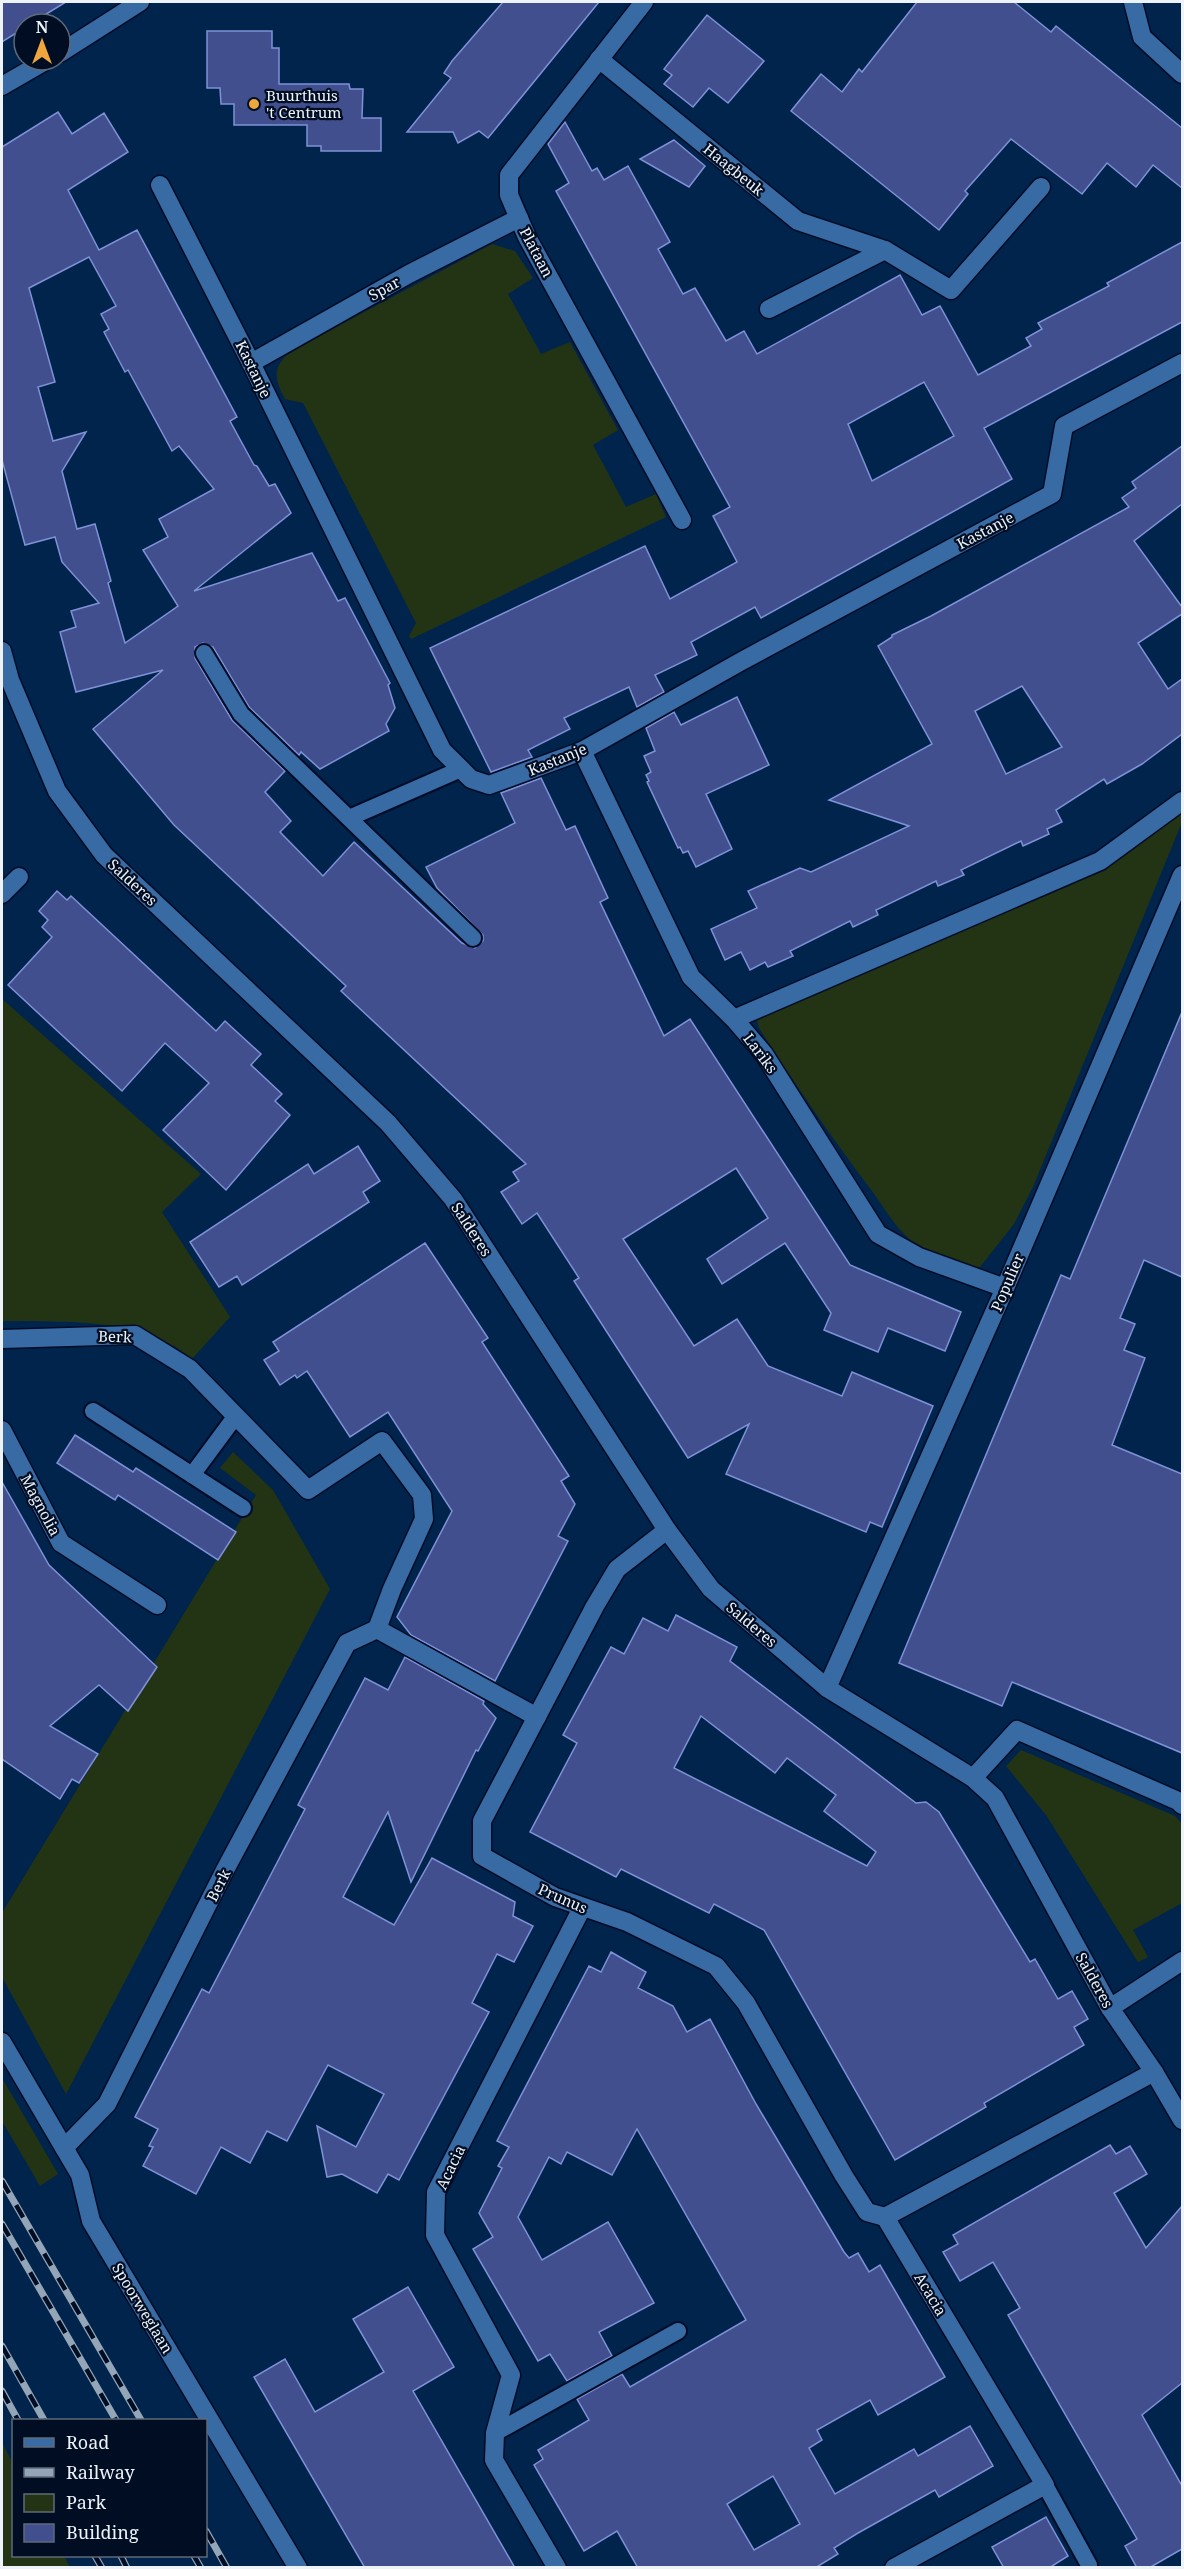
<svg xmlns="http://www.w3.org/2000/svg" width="1184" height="2569" font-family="'Noto Serif',serif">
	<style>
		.green { fill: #233415 }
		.building { fill: #414f8e; stroke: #7f91d7; stroke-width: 1.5; fill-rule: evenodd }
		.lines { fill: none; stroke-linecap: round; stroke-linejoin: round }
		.lane-casing { stroke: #000c27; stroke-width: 20 }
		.street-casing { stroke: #000c27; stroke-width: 21 }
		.secondary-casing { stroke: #000c27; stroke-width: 21 }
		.lane { stroke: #386ba4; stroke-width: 16 }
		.street { stroke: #386ba4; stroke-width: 18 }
		.secondary { stroke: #386ba4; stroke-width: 18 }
		.rail-casing { stroke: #94a5b8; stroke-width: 7 }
		.rail { stroke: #000d23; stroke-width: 4.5; stroke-dasharray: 14; stroke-linecap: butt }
		.poi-dot { fill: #efa73d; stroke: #000d23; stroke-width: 2 }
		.labels { text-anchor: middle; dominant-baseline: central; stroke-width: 4.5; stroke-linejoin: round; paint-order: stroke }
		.poi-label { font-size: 15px; fill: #edf3f9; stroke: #000d23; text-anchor: start }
		.street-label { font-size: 15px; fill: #edf3f9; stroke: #000d23 }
	</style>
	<rect width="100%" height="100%" fill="#00244b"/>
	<g class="green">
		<path d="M492,244L515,251L533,278L508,294L541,354L570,342L618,430L593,445L626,507L656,494L666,517L411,639L409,636L416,623L303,403L285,399C274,378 272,367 291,351Z"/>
		<path d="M1182,806V822L1033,1187L1014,1224L980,1267C965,1269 925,1250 912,1241C895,1228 884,1207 872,1191C832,1138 794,1083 759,1028L756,1017L1045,891Z"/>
		<path d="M2,999L201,1174L162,1212L230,1317L191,1360C182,1349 174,1346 161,1340C107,1318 59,1322 2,1321Z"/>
		<path d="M233,1452L273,1490L330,1589L66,2094L2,1977V1913L256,1495L220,1468Z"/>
		<path d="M1021,1750L1175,1816L1182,1824V1903L1133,1930L1148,1957L1138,1962L1046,1815L1006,1766Z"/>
		<path d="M2,2078L58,2174L40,2186L2,2121Z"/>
		<path d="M2,2442L13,2464L14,2556H64L70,2567H2Z"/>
	</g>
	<g class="building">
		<path d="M2,2H66L30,24H24V28L2,42Z"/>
		<path d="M503,2H599L488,138L479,131L458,143L453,132H407L451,78L444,73L452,61Z"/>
		<path d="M917,2H1014L1051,32L1056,26L1182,128V188L1153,165L1136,187L1107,163L1082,194L1011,139L965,191L968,194L939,230L791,111L821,74L842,92L859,69L862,72Z"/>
		<path d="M707,15L764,61L728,103L709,88L693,107L664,84L672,75L664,69Z"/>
		<path d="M207,31H272V48H279V84H349L350,89H363L362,118H381V151H321V146H307V125H234V104H221L220,88H207Z"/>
		<path d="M58,112L72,134L104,113L128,152L68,190L99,250L137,230L237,417L230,421L254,465L257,466L269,486L275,484L291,513L194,591L312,553L338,601L345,598L390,683L388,685L395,708L386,724L389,731L320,769L301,752L299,755L249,707L213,647L203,643L195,647V658L232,720L285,771L265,792L291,821L280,832L323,876L354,842L462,943L475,948L483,941V935L437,888L426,867L515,823L501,793L541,778L566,830L575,826L608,898L600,902L664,1036L690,1019L850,1265L961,1312L945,1351L888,1328L878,1352L824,1330L831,1313L785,1243L722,1284L707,1259L768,1218L736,1168L623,1239L694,1346L737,1319L768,1366L842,1396L852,1372L933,1406L882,1527L870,1522L866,1532L726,1474L749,1424L688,1458L574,1281L579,1278L537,1213L522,1224L501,1192L519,1181L513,1172L526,1164L341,991L346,986L174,825L93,729L163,670L76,692L60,632L76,627L71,611L99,603L62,562L55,537L25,545L2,460V147ZM89,257L116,306L101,314L109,329L104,332L125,372L128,370L172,451L179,446L214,489L159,519L168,537L143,550L178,606L125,643L108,583L111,581L95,524L77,529L62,471L86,432L53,441L38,387L55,382L29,288Z"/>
		<path d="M565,122L592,171L597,168L604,180L628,166L670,242L658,249L683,294L695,288L726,341L744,331L757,354L900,275L922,315L940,306L978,375L1031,346L1026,338L1042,329L1038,323L1109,286L1107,283L1182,242V322L984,428L1012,479L761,618L755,607L691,642L697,655L655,675L664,692L637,707L629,687L564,718L570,729L528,750L532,757L491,772L430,648L645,546L670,599L737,562L713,516L730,507L556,191L569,183L548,144ZM924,382L954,436L872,481L848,424Z"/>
		<path d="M674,140L705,166L689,187L640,159Z"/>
		<path d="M1182,446V504L1134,541L1182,607V614L1138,643L1168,689L1182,679V734L1142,764L1107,784L1104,779L1056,810L1062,822L1047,829L1049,834L1023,846L1021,841L961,870L964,875L938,886L936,881L876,910L878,915L853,927L850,921L790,951L793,956L768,967L765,962L750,970L741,952L725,960L711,929L757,908L748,891L800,868L811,872L909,826L829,800L932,744L878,646L892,637V635L931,616L1129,507L1122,498L1136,488L1132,482ZM1022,686L1062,747L1006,774L975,711Z"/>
		<path d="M737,697L769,765L706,794L732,849L696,867L688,851L683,853L680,847L678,848L647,782L649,781L646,775L651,772L644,756L655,751L646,728L674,712L681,725Z"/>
		<path d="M57,891L67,900L71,896L216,1031L225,1021L261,1054L251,1065L282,1094L275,1101L290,1115L226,1190L163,1130L209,1083L165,1043L122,1091L8,985L52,937L42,927L48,920L39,911Z"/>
		<path d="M1182,1012V1277L1144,1260L1120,1318L1135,1324L1124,1350L1145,1358L1112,1445L1182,1474V1753L1012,1682L1002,1706L899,1663L1061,1275L1070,1279Z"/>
		<path d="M358,1146L380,1181L363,1192L369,1202L242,1285L237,1276L219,1287L190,1242L308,1164L314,1174Z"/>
		<path d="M425,1243L488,1338L482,1342L569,1476L561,1481L575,1504L558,1536L568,1541L495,1681L411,1635L397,1617L452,1511L388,1412L350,1437L307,1371L297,1378L295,1375L280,1385L264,1360L279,1351L273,1342Z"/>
		<path d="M75,1435L133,1472L136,1468L236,1532L218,1560L118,1495L115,1500L57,1463Z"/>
		<path d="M2,1482L49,1565L157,1667L128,1711L99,1685L50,1726L98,1754L79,1783L72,1779L60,1799L2,1759Z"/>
		<path d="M676,1615L737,1647L730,1661L916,1803L926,1802L939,1812L1030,1962L1035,1959L1058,1999L1072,1991L1088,2019L1074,2027L1084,2045L984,2103L986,2107L895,2160L764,1930L714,1904L709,1913L621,1869L616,1877L530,1832L577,1743L563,1735L611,1647L624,1654L643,1618L668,1631ZM701,1716L775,1773L787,1758L836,1795L824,1811L876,1852L867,1866L674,1768Z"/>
		<path d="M405,1657L484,1701L483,1704L496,1718L478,1751L476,1750L411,1882L388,1812L343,1897L394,1925L432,1858L515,1902L513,1916L533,1926L514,1962L497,1954L472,2003L489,2012L399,2180L388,2174L377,2193L342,2174L327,2177L317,2126L356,2147L384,2094L328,2065L287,2141L267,2131L250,2163L221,2147L196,2194L143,2166L153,2147L149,2146L158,2129L135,2117L202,1989L209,1993L305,1809L298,1805L365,1678L388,1690Z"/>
		<path d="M611,1952L646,1972L638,1988L673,2006L687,2032L710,2019L756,2104L844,2252L849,2258L858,2253L869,2272L880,2265L945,2377L878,2415L870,2400L817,2430L822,2440L809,2448L835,2494L914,2449L918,2456L970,2426L993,2466L939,2497L935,2490L858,2533L834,2548L838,2554L815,2568H638L617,2531L584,2551L534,2465L543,2459L538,2450L589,2420L577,2399L622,2374L630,2387L746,2320L637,2129L612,2175L567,2152L561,2164L549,2157L518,2217L542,2260L608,2222L654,2303L599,2332L612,2356L567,2381L550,2354L538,2361L473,2249L493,2237L479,2213L502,2168L498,2166L509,2147L497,2141L589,1966L601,1972ZM773,2476L800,2524L754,2550L727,2504Z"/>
		<path d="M1110,2145L1116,2154L1130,2146L1147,2174L1114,2193L1146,2248L1182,2206V2383L1142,2415L1182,2486V2549L1149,2568H1137L1125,2546L1137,2539L1008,2315L1020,2308L993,2262L960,2281L943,2252L958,2244L953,2235Z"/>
		<path d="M408,2287L454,2367L413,2391L515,2568H365L254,2377L285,2359L315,2412L384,2372L353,2319Z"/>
		<path d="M1046,2517L1068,2556L1049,2568H1004L992,2547Z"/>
	</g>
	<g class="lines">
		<defs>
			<g id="lane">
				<path d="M204,653L241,714L473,938"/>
				<path d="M349,818L461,769"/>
				<path d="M93,1411L243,1508"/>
				<path d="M192,1475L235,1417"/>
				<path d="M495,2433L678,2331"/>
				<path d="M1045,2485L1089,2565"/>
			</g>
			<g id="street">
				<path d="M644,2L509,175V195L527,237L682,520"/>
				<path d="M1133,2L1142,37L1182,74"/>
				<path d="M599,59L798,221L885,250L951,290L1041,187"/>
				<path d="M160,185L251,363L442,750L471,779L489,785L582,751L740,662L1052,494L1064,426L1182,363"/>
				<path d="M769,309L885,250"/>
				<path d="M251,363L409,274L519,218"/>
				<path d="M582,751L691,977L734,1019L764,1054L878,1234L919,1257L1005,1288"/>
				<path d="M2,894L19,877"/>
				<path d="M734,1019L1100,861L1182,801"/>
				<path d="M2,1339L135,1335L190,1369L308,1490L382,1441L422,1495L424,1519L392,1589L377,1629"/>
				<path d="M2,1430L61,1543L157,1605"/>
				<path d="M667,1530L617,1569L595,1606L482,1821V1856L555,1897L627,1922L716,1966L746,2003L844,2176L867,2212L885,2217"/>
				<path d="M827,1688L1005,1288L1182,875"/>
				<path d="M973,1778L1017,1730L1178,1801L1182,1805"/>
				<path d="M1110,2008L1182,1961"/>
				<path d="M2,2042L80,2175L91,2221L298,2568"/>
				<path d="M64,2148L107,2104L225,1870L347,1643L377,1629L537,1717"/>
				<path d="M557,2568L494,2460L495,2433L511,2375L435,2235L436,2192L582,1908"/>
				<path d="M894,2568L1045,2485L885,2217L1154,2072"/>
			</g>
			<g id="secondary">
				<path d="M60,53L140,2"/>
				<path d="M2,86L47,60"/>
				<path d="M2,651L10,680L57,791L104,855L388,1123L453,1199L667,1530L711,1589L827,1688L973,1778L995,1798L1110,2008L1154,2072L1182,2120"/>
			</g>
		</defs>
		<use href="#lane" class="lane-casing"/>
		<use href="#street" class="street-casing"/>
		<use href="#secondary" class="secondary-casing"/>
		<use href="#lane" class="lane"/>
		<use href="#street" class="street"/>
		<use href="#secondary" class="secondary"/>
		<defs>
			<g id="rail">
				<path d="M2,2181L141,2420"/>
				<path d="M2,2224L116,2420"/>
				<path d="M2,2346L44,2420"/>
				<path d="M2,2391L18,2420"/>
				<path d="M206,2531L227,2568"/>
				<path d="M95,2556L102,2568"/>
				<path d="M121,2556L127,2568"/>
				<path d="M194,2556L201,2568"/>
			</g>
		</defs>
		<use href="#rail" class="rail-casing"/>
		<use href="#rail" class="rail"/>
	</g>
	<circle class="poi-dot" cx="254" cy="104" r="6"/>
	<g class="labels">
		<g class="poi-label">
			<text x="266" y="95">Buurthuis<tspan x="266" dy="17">'t Centrum</tspan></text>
		</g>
		<g class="street-label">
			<text transform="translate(734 169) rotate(39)">Haagbeuk</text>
			<text transform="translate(537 252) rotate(62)">Plataan</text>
			<text transform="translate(384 288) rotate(-29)">Spar</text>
			<text transform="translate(254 369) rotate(64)">Kastanje</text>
			<text transform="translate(985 530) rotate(-28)">Kastanje</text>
			<text transform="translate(557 759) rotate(-22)">Kastanje</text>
			<text transform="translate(133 882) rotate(43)">Salderes</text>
			<text transform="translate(761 1053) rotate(53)">Lariks</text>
			<text transform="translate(472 1229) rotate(57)">Salderes</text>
			<text transform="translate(1007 1282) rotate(-67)">Populier</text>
			<text transform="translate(115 1336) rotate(2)">Berk</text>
			<text transform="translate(41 1505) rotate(62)">Magnolia</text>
			<text transform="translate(752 1624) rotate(40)">Salderes</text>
			<text transform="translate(218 1885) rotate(-63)">Berk</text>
			<text transform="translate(563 1898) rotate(24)">Prunus</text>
			<text transform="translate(1095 1980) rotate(61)">Salderes</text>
			<text transform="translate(450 2167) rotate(-64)">Acacia</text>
			<text transform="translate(931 2294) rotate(59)">Acacia</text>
			<text transform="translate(143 2308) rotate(59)">Spoorweglaan</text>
		</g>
	</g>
	<rect width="1184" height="2569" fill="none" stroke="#edf3f9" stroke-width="6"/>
	<rect x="12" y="2419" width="195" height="138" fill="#000d23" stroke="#5f6979" stroke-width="1.5"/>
	<rect x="24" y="2438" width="30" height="9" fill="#386ba4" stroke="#5f6979" stroke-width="1.5"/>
	<text x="66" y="2449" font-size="18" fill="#edf3f9">Road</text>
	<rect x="24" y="2468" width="30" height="9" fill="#94a5b8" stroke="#5f6979" stroke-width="1.5"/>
	<text x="66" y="2479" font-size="18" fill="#edf3f9">Railway</text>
	<rect x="24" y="2494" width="30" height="18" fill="#233415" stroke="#5f6979" stroke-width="1.5"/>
	<text x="66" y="2509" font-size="18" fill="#edf3f9">Park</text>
	<rect x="24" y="2524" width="30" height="18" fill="#414f8e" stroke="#5f6979" stroke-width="1.5"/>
	<text x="66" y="2539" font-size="18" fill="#edf3f9">Building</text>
	<g transform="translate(42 42)"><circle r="28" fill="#000d23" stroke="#5f6979" stroke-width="1.5"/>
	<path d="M0-4.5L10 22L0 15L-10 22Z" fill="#efa73d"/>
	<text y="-9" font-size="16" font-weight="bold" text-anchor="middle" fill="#edf3f9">N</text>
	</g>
</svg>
